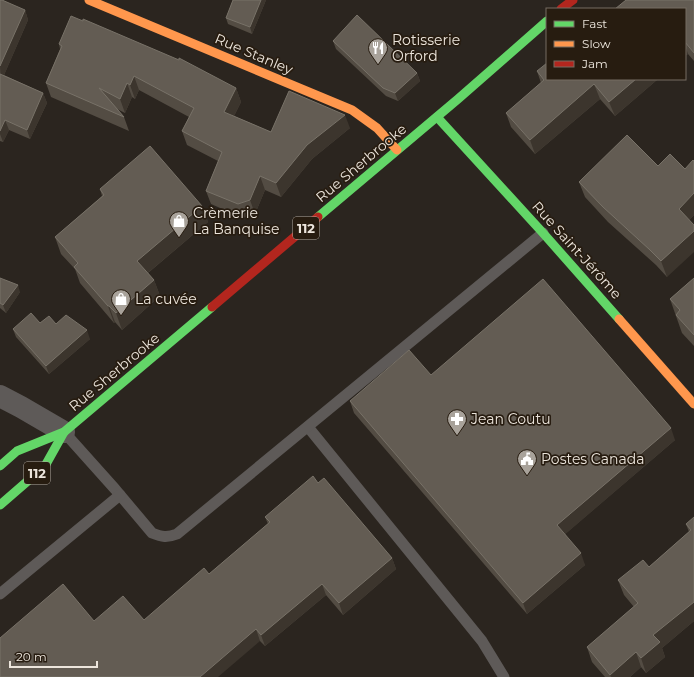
<svg xmlns="http://www.w3.org/2000/svg" width="694" height="677" font-family="Montserrat,sans-serif">
	<style>
		.lines { fill: none; stroke-linecap: round; stroke-linejoin: round }
		.lane { stroke: #5e5a58; stroke-width: 11 }
		.street { stroke: #5e5a58; stroke-width: 22 }
		.fast { stroke: #63d668; stroke-width: 9 }
		.slow { stroke: #ff974d; stroke-width: 9 }
		.jam { stroke: #b3261e; stroke-width: 9 }
		.wall { fill: #534c43 }
		.shaded-wall { fill: #3c352d }
		.building { fill: #635c53; stroke: #787268 }
		.labels { text-anchor: middle; dominant-baseline: central; stroke-width: 3.5; stroke-linejoin: round; paint-order: stroke }
		.shield { fill: #271c10; stroke: #b1a99f; stroke-width: 1 }
		.shield-label { font-size: 13px; font-weight: bold; fill: #ece5dc }
		.poi-label { font-size: 14px; fill: #ece5dc; stroke: #271c10; text-anchor: start }
		.street-label { font-size: 14px; fill: #ece5dc; stroke: #271c10 }
	</style>
	<rect width="100%" height="100%" fill="#2b251f"/>
	<g class="lines">
		<g class="lane">
			<path d="M308,427L465,620L482,641L504,677"/>
			<path d="M64,432L115,489L152,533C162,537 167,538 177,534L543,233"/>
			<path d="M0,594L120,495"/>
		</g>
		<path class="street" d="M0,396L21,407L64,432"/>
		<g class="fast">
			<path d="M437,117L543,233L619,319"/>
			<path d="M318,217L458,99L547,21"/>
			<path d="M0,466L17,451L64,432L212,307"/>
			<path d="M0,505L45,466L64,432"/>
		</g>
		<g class="slow">
			<path d="M89,0L352,110L377,128L397,150"/>
			<path d="M619,319L694,404"/>
		</g>
		<g class="jam">
			<path d="M561,9L573,0"/>
			<path d="M212,307L318,217"/>
		</g>
	</g>
	<g class="wall">
		<path d="M0,0L25,10L28,20L4,75L43,93L47,103L30,139L9,130L3,142L0,141Z"/>
		<path d="M233,0H266L252,34L228,24L226,18Z"/>
		<path d="M694,0V61L688,54L685,56V9Z"/>
		<path d="M333,41L417,73L420,81L398,101L386,96L336,49Z"/>
		<path d="M59,44L236,88L241,102L234,116L271,132L350,128L312,159L281,197L265,190L255,214L243,218L211,204L206,191L218,161L187,145L182,131L189,117L139,90L135,99L132,97L125,113L117,109L124,117L129,131L51,97L46,83L60,49Z"/>
		<path d="M537,71L547,79H658L615,116L600,99L535,154L511,127L506,113L541,83Z"/>
		<path d="M579,182L694,215L689,220L667,277L656,265L608,222L585,197Z"/>
		<path d="M100,189L202,206L208,222L148,273L154,280L160,296L122,330L115,322L114,323L80,283L75,269L61,254L55,237L102,196Z"/>
		<path d="M0,278L20,292L6,313L0,308Z"/>
		<path d="M694,278V346L682,333L670,299Z"/>
		<path d="M40,323L56,324L90,339L49,374L16,337L13,329Z"/>
		<path d="M431,375L675,440L565,534L585,565L527,614L354,413L350,401Z"/>
		<path d="M318,483L392,558L396,569L343,615L326,595L265,646L260,641L94,621L144,620L209,574L268,524L265,517Z"/>
		<path d="M694,517V621L662,648L665,657L646,673L641,667L630,677H605L592,662L587,647L634,607L624,595L618,580L649,567L689,532L686,524Z"/>
	</g>
	<g class="shaded-wall">
		<path d="M261,0H266L252,34L250,27Z"/>
		<path d="M25,10L28,20L1,82L0,66Z"/>
		<path d="M685,45L688,54L685,56Z"/>
		<path d="M417,73L420,81L398,101L395,93Z"/>
		<path d="M134,76L139,90L135,99L130,85Z"/>
		<path d="M636,79H658L615,116L609,102Z"/>
		<path d="M127,83L132,97L125,113L120,99Z"/>
		<path d="M594,84L600,99L535,154L530,140Z"/>
		<path d="M236,88L241,102L229,126L224,112Z"/>
		<path d="M43,93L47,103L30,139L27,130Z"/>
		<path d="M345,115L350,128L312,159L281,197L276,183L307,145Z"/>
		<path d="M5,120L9,130L3,142L0,134V131Z"/>
		<path d="M260,176L265,190L255,214L250,200Z"/>
		<path d="M694,193V215L684,225L679,209Z"/>
		<path d="M202,206L208,222L143,277L137,261Z"/>
		<path d="M694,231V252L667,277L661,261Z"/>
		<path d="M154,280L160,296L122,330L116,313Z"/>
		<path d="M18,285L20,292L6,313L3,305Z"/>
		<path d="M108,306H109L115,322L114,323Z"/>
		<path d="M87,330L90,339L49,374L46,366Z"/>
		<path d="M671,428L675,440L562,537L557,525Z"/>
		<path d="M581,553L585,565L527,614L523,603Z"/>
		<path d="M392,558L396,569L343,615L339,603Z"/>
		<path d="M322,584L326,595L265,646L261,635Z"/>
		<path d="M694,602V621L662,648L665,657L646,673L641,658L653,635Z"/>
		<path d="M256,629L260,641L218,677H200Z"/>
		<path d="M636,652L641,667L630,677H611L610,675Z"/>
	</g>
	<g class="building">
		<path d="M0,0H2L25,10L0,66Z"/>
		<path d="M233,0H261L250,27L226,18Z"/>
		<path d="M626,0H694V53L685,42V9H615Z"/>
		<path d="M357,15L417,73L395,93L383,88L333,41Z"/>
		<path d="M71,16L83,21V19L179,60V58L236,88L224,112L271,132L289,91L345,115L307,145L276,183L260,176L250,200L238,204L206,191L222,152L182,131L194,108L134,76L130,85L127,83L120,99L99,88L124,117L46,83L62,46L59,44Z"/>
		<path d="M547,63V79H636L609,102L594,84L530,140L506,113L544,80L537,71Z"/>
		<path d="M0,74L43,93L27,130L5,120L0,131Z"/>
		<path d="M627,135L658,166L670,154L685,169L693,160L694,161V193L679,209L694,225V231L661,261L650,250L603,207L579,182Z"/>
		<path d="M150,146L202,206L137,261L154,280L116,313L109,306H108L74,267L78,263L55,237L104,195L100,189Z"/>
		<path d="M0,278L18,285L3,305L0,303Z"/>
		<path d="M694,278V335L676,315L680,310L670,299Z"/>
		<path d="M543,279L671,428L557,525L581,553L523,603L350,401L409,350L431,375Z"/>
		<path d="M31,313L40,323L49,316L56,324L66,315L87,330L46,366L13,329Z"/>
		<path d="M313,476L318,483L324,478L392,558L339,603L322,584L261,635L256,629L200,677H0V638L63,584L94,621L123,596L144,620L204,568L209,574L270,522L265,517Z"/>
		<path d="M694,517V602L653,635L660,642L641,658L636,652L610,675L587,647L638,603L618,580L643,560L649,567L691,530L686,524Z"/>
	</g>
	<defs>
		<symbol id="restaurant-pin" viewBox="-11 -11 22 30"><path d="M0 17L-7.5 6A9.5 9.5 0 1 1 7.5 6Z" fill="#a8a29a" stroke="#271c10"/><path d="M-5-6h1v4h1v-4h1v4h1v-4h1v5L-1.5 .5V6h-2V.5L-5-1ZM5-6V6H3V1.5H1.5Q1.5-4 5-6Z" fill="#fff"/></symbol>
		<symbol id="shop-pin" viewBox="-11 -11 22 30"><path d="M0 17L-7.5 6A9.5 9.5 0 1 1 7.5 6Z" fill="#a8a29a" stroke="#271c10"/><path d="M-5-2.5h2.3a2.7 3.5 0 0 1 5.4 0H5L5.5 6h-11ZM-1.5-2.5h3a1.5 2.3 0 0 0-3 0Z" fill="#fff"/></symbol>
		<symbol id="pharmacy-pin" viewBox="-11 -11 22 30"><path d="M0 17L-7.5 6A9.5 9.5 0 1 1 7.5 6Z" fill="#a8a29a" stroke="#271c10"/><path d="M-2-6h4v4h4v4h-4v4h-4v-4h-4v-4h4Z" fill="#fff"/></symbol>
		<symbol id="civic-pin" viewBox="-11 -11 22 30"><path d="M0 17L-7.5 6A9.5 9.5 0 1 1 7.5 6Z" fill="#a8a29a" stroke="#271c10"/><path d="M-.6-6.5H3V-4.5H.6V-3L4-1V1h2V6H-6V1h2V-1L-.6-3ZM-1.2 2.5V6h2.4V2.5Z" fill="#fff"/></symbol>
	</defs>
	<g fill-rule="evenodd">
		<use href="#restaurant-pin" x="367" y="37" width="22" height="30"/>
		<use href="#shop-pin" x="168" y="210" width="22" height="30"/>
		<use href="#shop-pin" x="110" y="288" width="22" height="30"/>
		<use href="#pharmacy-pin" x="446" y="408" width="22" height="30"/>
		<use href="#civic-pin" x="516" y="448" width="22" height="30"/>
	</g>
	<g class="labels">
		<g class="shield">
			<rect x="293" y="217" width="26" height="22" rx="3"/>
			<rect x="24" y="462" width="26" height="22" rx="3"/>
		</g>
		<g class="shield-label">
			<text x="306" y="228">112</text>
			<text x="37" y="473">112</text>
		</g>
		<g class="poi-label">
			<text x="392" y="40">Rotisserie<tspan x="392" dy="16">Orford</tspan></text>
			<text x="193" y="213">Crèmerie<tspan x="193" dy="16">La Banquise</tspan></text>
			<text x="135" y="299">La cuvée</text>
			<text x="471" y="419">Jean Coutu</text>
			<text x="541" y="459">Postes Canada</text>
		</g>
		<g class="street-label">
			<text transform="translate(254 54) rotate(23)">Rue Stanley</text>
			<text transform="translate(361 163) rotate(-40)">Rue Sherbrooke</text>
			<text transform="translate(577 250) rotate(48)">Rue Saint-Jérôme</text>
			<text transform="translate(114 372) rotate(-40)">Rue Sherbrooke</text>
		</g>
	</g>
	<rect x="546" y="8" width="140" height="72" fill="#271c10" stroke="#766c62"/>
	<rect x="554" y="21" width="20" height="6" fill="#63d668" stroke="#766c62"/>
	<text x="582" y="28" font-size="12" fill="#ece5dc">Fast</text>
	<rect x="554" y="41" width="20" height="6" fill="#ff974d" stroke="#766c62"/>
	<text x="582" y="48" font-size="12" fill="#ece5dc">Slow</text>
	<rect x="554" y="61" width="20" height="6" fill="#b3261e" stroke="#766c62"/>
	<text x="582" y="68" font-size="12" fill="#ece5dc">Jam</text>
	<path d="M10 661v6h87v-6" fill="none" stroke="#ece5dc" stroke-width="2"/>
	<text x="16" y="661" font-size="12" fill="#ece5dc" stroke="#271c10" stroke-width="3" paint-order="stroke">20 m</text>
</svg>
